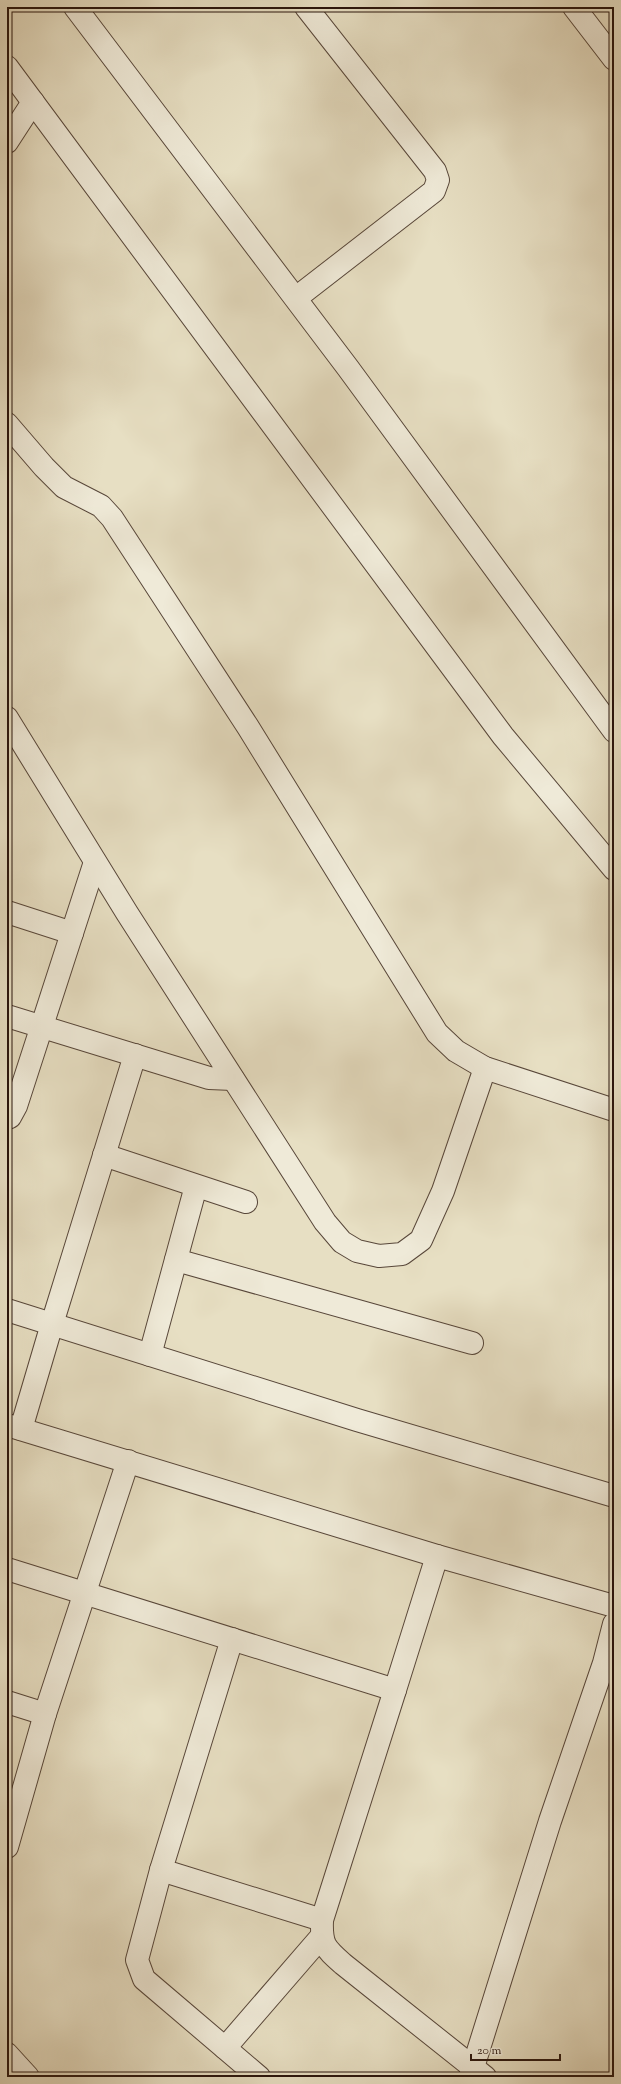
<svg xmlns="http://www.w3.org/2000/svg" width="621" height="2084" font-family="'Sorts Mill Goudy',serif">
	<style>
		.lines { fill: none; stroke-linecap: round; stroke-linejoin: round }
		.minor-casing { stroke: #58473a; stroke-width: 24 }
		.tertiary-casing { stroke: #58473a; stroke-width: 24 }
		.minor { stroke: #efead8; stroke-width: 22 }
		.tertiary { stroke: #efead8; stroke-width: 22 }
	</style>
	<rect width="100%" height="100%" fill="#e7dfc3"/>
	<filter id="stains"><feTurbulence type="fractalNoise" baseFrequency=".005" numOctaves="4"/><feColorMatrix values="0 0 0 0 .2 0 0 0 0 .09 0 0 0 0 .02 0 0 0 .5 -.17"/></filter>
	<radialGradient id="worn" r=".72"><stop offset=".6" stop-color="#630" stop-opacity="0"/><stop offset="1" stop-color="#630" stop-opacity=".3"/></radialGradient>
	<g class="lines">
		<defs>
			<g id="minor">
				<path d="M75,7L348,368L614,731"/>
				<path d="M7,142L33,102"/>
				<path d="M296,298L434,191L438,180L435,171L306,7"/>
				<path d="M7,424L44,467L64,487L101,506L112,518L248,727L437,1033L456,1051L485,1068L614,1110"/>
				<path d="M7,718L127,913L325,1222L342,1242L357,1251L379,1256L402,1254L421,1240L443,1191L485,1068"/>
				<path d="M7,912L72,933"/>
				<path d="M7,1016L209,1078L233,1079"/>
				<path d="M7,1118L10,1117L16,1106L95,862"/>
				<path d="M104,1155L246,1202"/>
				<path d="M176,1260L472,1343"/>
				<path d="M7,1310L357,1420L614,1496"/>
				<path d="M150,1355L196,1186"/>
				<path d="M7,1425L437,1556L614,1606"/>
				<path d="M21,1429L52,1324L135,1055"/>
				<path d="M7,1569L395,1690L437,1556"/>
				<path d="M232,1639L161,1870L322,1920"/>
				<path d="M395,1690L322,1920C321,1945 325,1948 343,1964L485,2077"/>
				<path d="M7,1702L45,1714"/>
				<path d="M7,1847L45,1714L128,1461"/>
				<path d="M161,1870L137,1960L144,1979L259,2077"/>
				<path d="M225,2048L321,1937"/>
				<path d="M7,2054L28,2077"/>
			</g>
			<g id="tertiary">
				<path d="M574,7L614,59"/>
				<path d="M7,67L503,736L614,869"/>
				<path d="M470,2077L550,1821L604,1663L614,1624"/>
			</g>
		</defs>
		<use href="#minor" class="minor-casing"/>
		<use href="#tertiary" class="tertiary-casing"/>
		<use href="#minor" class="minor"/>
		<use href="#tertiary" class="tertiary"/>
	</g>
	<rect width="621" height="2084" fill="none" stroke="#e7dfc3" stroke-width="24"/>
	<rect x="8" y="8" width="605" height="2068" fill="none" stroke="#29140c" stroke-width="2"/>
	<rect x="12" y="12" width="597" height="2060" fill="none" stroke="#29140c"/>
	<path d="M471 2054v6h89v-6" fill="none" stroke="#29140c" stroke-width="2"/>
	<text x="477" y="2054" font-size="12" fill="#29140c" stroke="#efead8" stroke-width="3" paint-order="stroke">20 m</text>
	<rect width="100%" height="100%" filter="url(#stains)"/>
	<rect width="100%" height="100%" fill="url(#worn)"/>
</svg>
